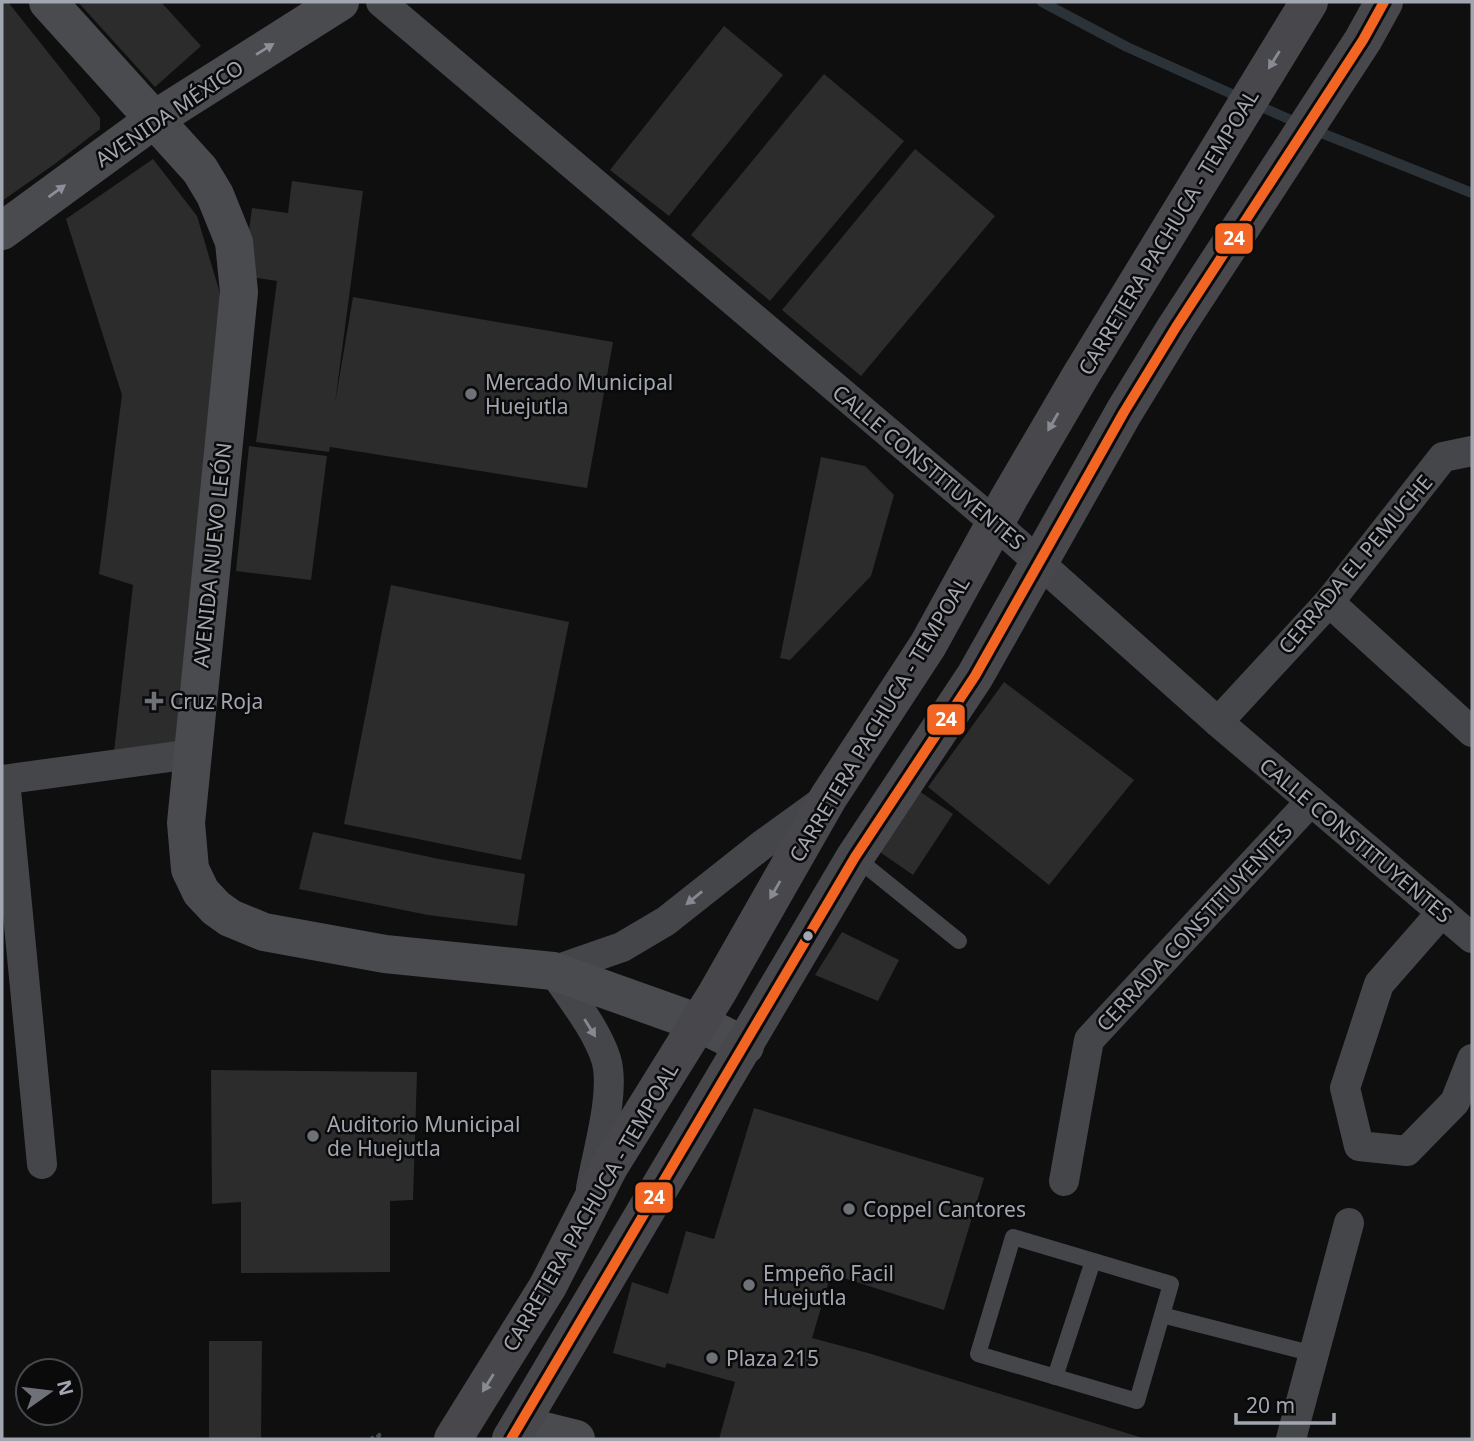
<svg xmlns="http://www.w3.org/2000/svg" width="1474" height="1441" font-family="'Noto Sans',sans-serif">
	<style>
		.lines { fill: none; stroke-linecap: round; stroke-linejoin: round }
		.stream { stroke: #2b3238; stroke-width: 10 }
		.building { fill: #2c2c2d }
		.path { stroke: #47484b; stroke-width: 4.5; stroke-dasharray: 3.5 5; stroke-linecap: butt }
		.lane { stroke: #45464a; stroke-width: 16 }
		.street { stroke: #45464a; stroke-width: 30 }
		.secondary { stroke: #4a4b4e; stroke-width: 38 }
		.primary { stroke: #48484c; stroke-width: 38 }
		.bus-1-casing { stroke: #0a0a0b; stroke-width: 16 }
		.bus-1 { stroke: #f26522; stroke-width: 10 }
		.oneway { fill: #8c8f98 }
		.oneway2 { fill: #878a92 }
		.oneway3 { fill: #868991 }
		.poi-dot { fill: #6f7178; stroke: #0a0a0b; stroke-width: 2.5 }
		.bus-dot { fill: #a2a6b0; stroke: #0a0a0b; stroke-width: 2.5 }
		.labels { text-anchor: middle; dominant-baseline: central; stroke-width: 5; stroke-linejoin: round; paint-order: stroke }
		.street-label { font-size: 21px; fill: #a2a6b0; stroke: #0a0a0b }
		.poi-label { font-size: 21px; fill: #a2a6b0; stroke: #0a0a0b; text-anchor: start }
		.line-badge { stroke: #0a0a0b; stroke-width: 2.5 }
		.badge-label { font-size: 19px; text-anchor: middle; font-weight: bold; fill: #fff }
	</style>
	<rect width="100%" height="100%" fill="#0f0f10"/>
	<g class="lines">
		<g class="stream">
			<path d="M1042,2L1127,47L1243,99"/>
			<path d="M1257,105L1300,124"/>
			<path d="M1314,130L1472,193"/>
		</g>
	</g>
	<g class="building">
		<path d="M2,2H8L100,118V129L56,163L2,201Z"/>
		<path d="M78,2H161L201,46L155,87Z"/>
		<path d="M724,26L783,75L669,216L610,170Z"/>
		<path d="M824,74L904,141L770,301L691,235Z"/>
		<path d="M915,149L995,216L861,376L782,310Z"/>
		<path d="M153,159L197,216L227,317L183,752H114L133,585L99,574L122,395L66,219Z"/>
		<path d="M292,181L363,191L335,403L353,297L613,342L587,488L330,447L329,452L256,442L277,281L243,276L252,208L288,213Z"/>
		<path d="M249,446L327,456L311,580L236,571Z"/>
		<path d="M821,457L865,466L894,495L871,576L790,660L780,658Z"/>
		<path d="M391,585L569,622L521,860L344,824Z"/>
		<path d="M1004,682L1134,780L1049,885L928,787Z"/>
		<path d="M919,791L953,814L913,875L877,850Z"/>
		<path d="M313,832L439,859L525,874L517,926L428,915L299,889Z"/>
		<path d="M842,932L899,960L878,1001L815,975Z"/>
		<path d="M211,1070L417,1072L413,1200L390,1201V1272L241,1273V1202L212,1204Z"/>
		<path d="M754,1108L984,1178L944,1310L831,1274L812,1338L868,1353L1146,1439H719L735,1382L667,1363L665,1368L613,1353L632,1282L668,1294L686,1231L714,1239Z"/>
		<path d="M209,1341H262L261,1439H209Z"/>
	</g>
	<g class="lines">
		<path class="path" d="M371,1439L379,1435L377,1439"/>
		<g class="lane">
			<path d="M855,857L959,941"/>
			<path d="M1162,1315L1137,1401L978,1354L1013,1237L1171,1284L1162,1315L1314,1354"/>
			<path d="M1055,1377L1093,1261"/>
		</g>
		<g class="street">
			<path d="M381,2L981,511L1218,722L1472,938"/>
			<path d="M1329,602L1472,732"/>
			<path d="M1218,722L1329,602L1443,457L1472,451"/>
			<path d="M2,780L192,754"/>
			<path d="M5,780L42,1164"/>
			<path d="M1442,912L1379,984L1345,1088L1359,1146L1407,1151L1455,1102L1472,1059"/>
			<path d="M1064,1181L1089,1040L1311,801"/>
			<path d="M591,1188C597,1153 616,1092 606,1059C596,1028 571,998 553,971L622,947L666,921L762,845L823,801"/>
			<path d="M1291,1439L1349,1223"/>
		</g>
		<g class="secondary">
			<path d="M48,2L200,170L215,195L234,242L239,292L186,823L190,869L201,892L216,908L230,918L264,932L385,954L553,971L699,1023L745,1046"/>
			<path d="M2,231L155,119L340,2"/>
			<path d="M520,1425L576,1439"/>
		</g>
		<g class="primary">
			<path d="M453,1439L548,1286L609,1167L717,993L828,798L928,645L1009,498L1081,375L1309,2"/>
			<path d="M511,1439L855,857L975,676L1124,412L1176,327L1363,40L1384,2"/>
		</g>
		<defs>
			<path id="bus-1" d="M511,1439L855,857L975,676L1124,412L1176,327L1363,40L1384,2"/>
		</defs>
		<use href="#bus-1" class="bus-1-casing"/>
		<use href="#bus-1" class="bus-1"/>
	</g>
	<defs><path id="oneway-solid" d="M-6-.8H1V-3.2L6.5 0L1 3.2V.8H-6Z" transform="scale(1.75)"/></defs>
	<g class="oneway">
		<use href="#oneway-solid" transform="translate(265 49) rotate(-32)"/>
		<use href="#oneway-solid" transform="translate(57 191) rotate(-36)"/>
	</g>
	<g class="oneway2">
		<use href="#oneway-solid" transform="translate(1274 60) rotate(122)"/>
		<use href="#oneway-solid" transform="translate(1053 422) rotate(120)"/>
		<use href="#oneway-solid" transform="translate(775 890) rotate(120)"/>
		<use href="#oneway-solid" transform="translate(488 1383) rotate(122)"/>
	</g>
	<g class="oneway3">
		<use href="#oneway-solid" transform="translate(694 898) rotate(141)"/>
		<use href="#oneway-solid" transform="translate(590 1028) rotate(58)"/>
	</g>
	<g class="poi-dot">
		<circle cx="471" cy="394" r="7"/>
		<path d="M150.5 690.5h7v7h7v7h-7v7h-7v-7h-7v-7h7z"/>
		<circle cx="313" cy="1136" r="7"/>
		<circle cx="849" cy="1209" r="7"/>
		<circle cx="749" cy="1285" r="7"/>
		<circle cx="712" cy="1358" r="7"/>
	</g>
	<circle class="bus-dot" cx="808" cy="936" r="6"/>
	<g class="labels">
		<g class="street-label">
			<text transform="translate(169 113) rotate(-34)">AVENIDA MÉXICO</text>
			<text transform="translate(1168 232) rotate(-59)">CARRETERA PACHUCA - TEMPOAL</text>
			<text transform="translate(929 467) rotate(40)">CALLE CONSTITUYENTES</text>
			<text transform="translate(212 555) rotate(-84)">AVENIDA NUEVO LEÓN</text>
			<text transform="translate(1355 564) rotate(-50)">CERRADA EL PEMUCHE</text>
			<text transform="translate(879 719) rotate(-59)">CARRETERA PACHUCA - TEMPOAL</text>
			<text transform="translate(1356 840) rotate(40)">CALLE CONSTITUYENTES</text>
			<text transform="translate(1194 927) rotate(-47)">CERRADA CONSTITUYENTES</text>
			<text transform="translate(590 1207) rotate(-60)">CARRETERA PACHUCA - TEMPOAL</text>
		</g>
		<g class="poi-label">
			<text x="485" y="382">Mercado Municipal<tspan x="485" dy="24">Huejutla</tspan></text>
			<text x="170" y="701">Cruz Roja</text>
			<text x="327" y="1124">Auditorio Municipal<tspan x="327" dy="24">de Huejutla</tspan></text>
			<text x="863" y="1209">Coppel Cantores</text>
			<text x="763" y="1273">Empeño Facil<tspan x="763" dy="24">Huejutla</tspan></text>
			<text x="726" y="1358">Plaza 215</text>
		</g>
	</g>
	<g class="line-badge">
		<rect x="1214" y="222" width="40" height="33" rx="7" fill="#f26522"/>
		<rect x="926" y="703" width="40" height="33" rx="7" fill="#f26522"/>
		<rect x="634" y="1181" width="40" height="33" rx="7" fill="#f26522"/>
	</g>
	<g class="badge-label">
		<text x="1234" y="245">24</text>
		<text x="946" y="726">24</text>
		<text x="654" y="1204">24</text>
	</g>
	<rect width="1474" height="1441" fill="none" stroke="#a2a6b0" stroke-width="7"/>
	<g transform="translate(49 1392) rotate(76)"><circle r="33" fill="#0a0a0b" stroke="#47484d" stroke-width="2"/>
	<path d="M0-5L12 26L0 18L-12 26Z" fill="#6f7178"/>
	<text y="-10" font-size="19" font-weight="bold" text-anchor="middle" fill="#a2a6b0">N</text>
	</g>
	<path d="M1236 1413v10h98v-10" fill="none" stroke="#a2a6b0" stroke-width="3.5"/>
	<text x="1246" y="1413" font-size="21" fill="#a2a6b0" stroke="#0a0a0b" stroke-width="5" paint-order="stroke">20 m</text>
</svg>
